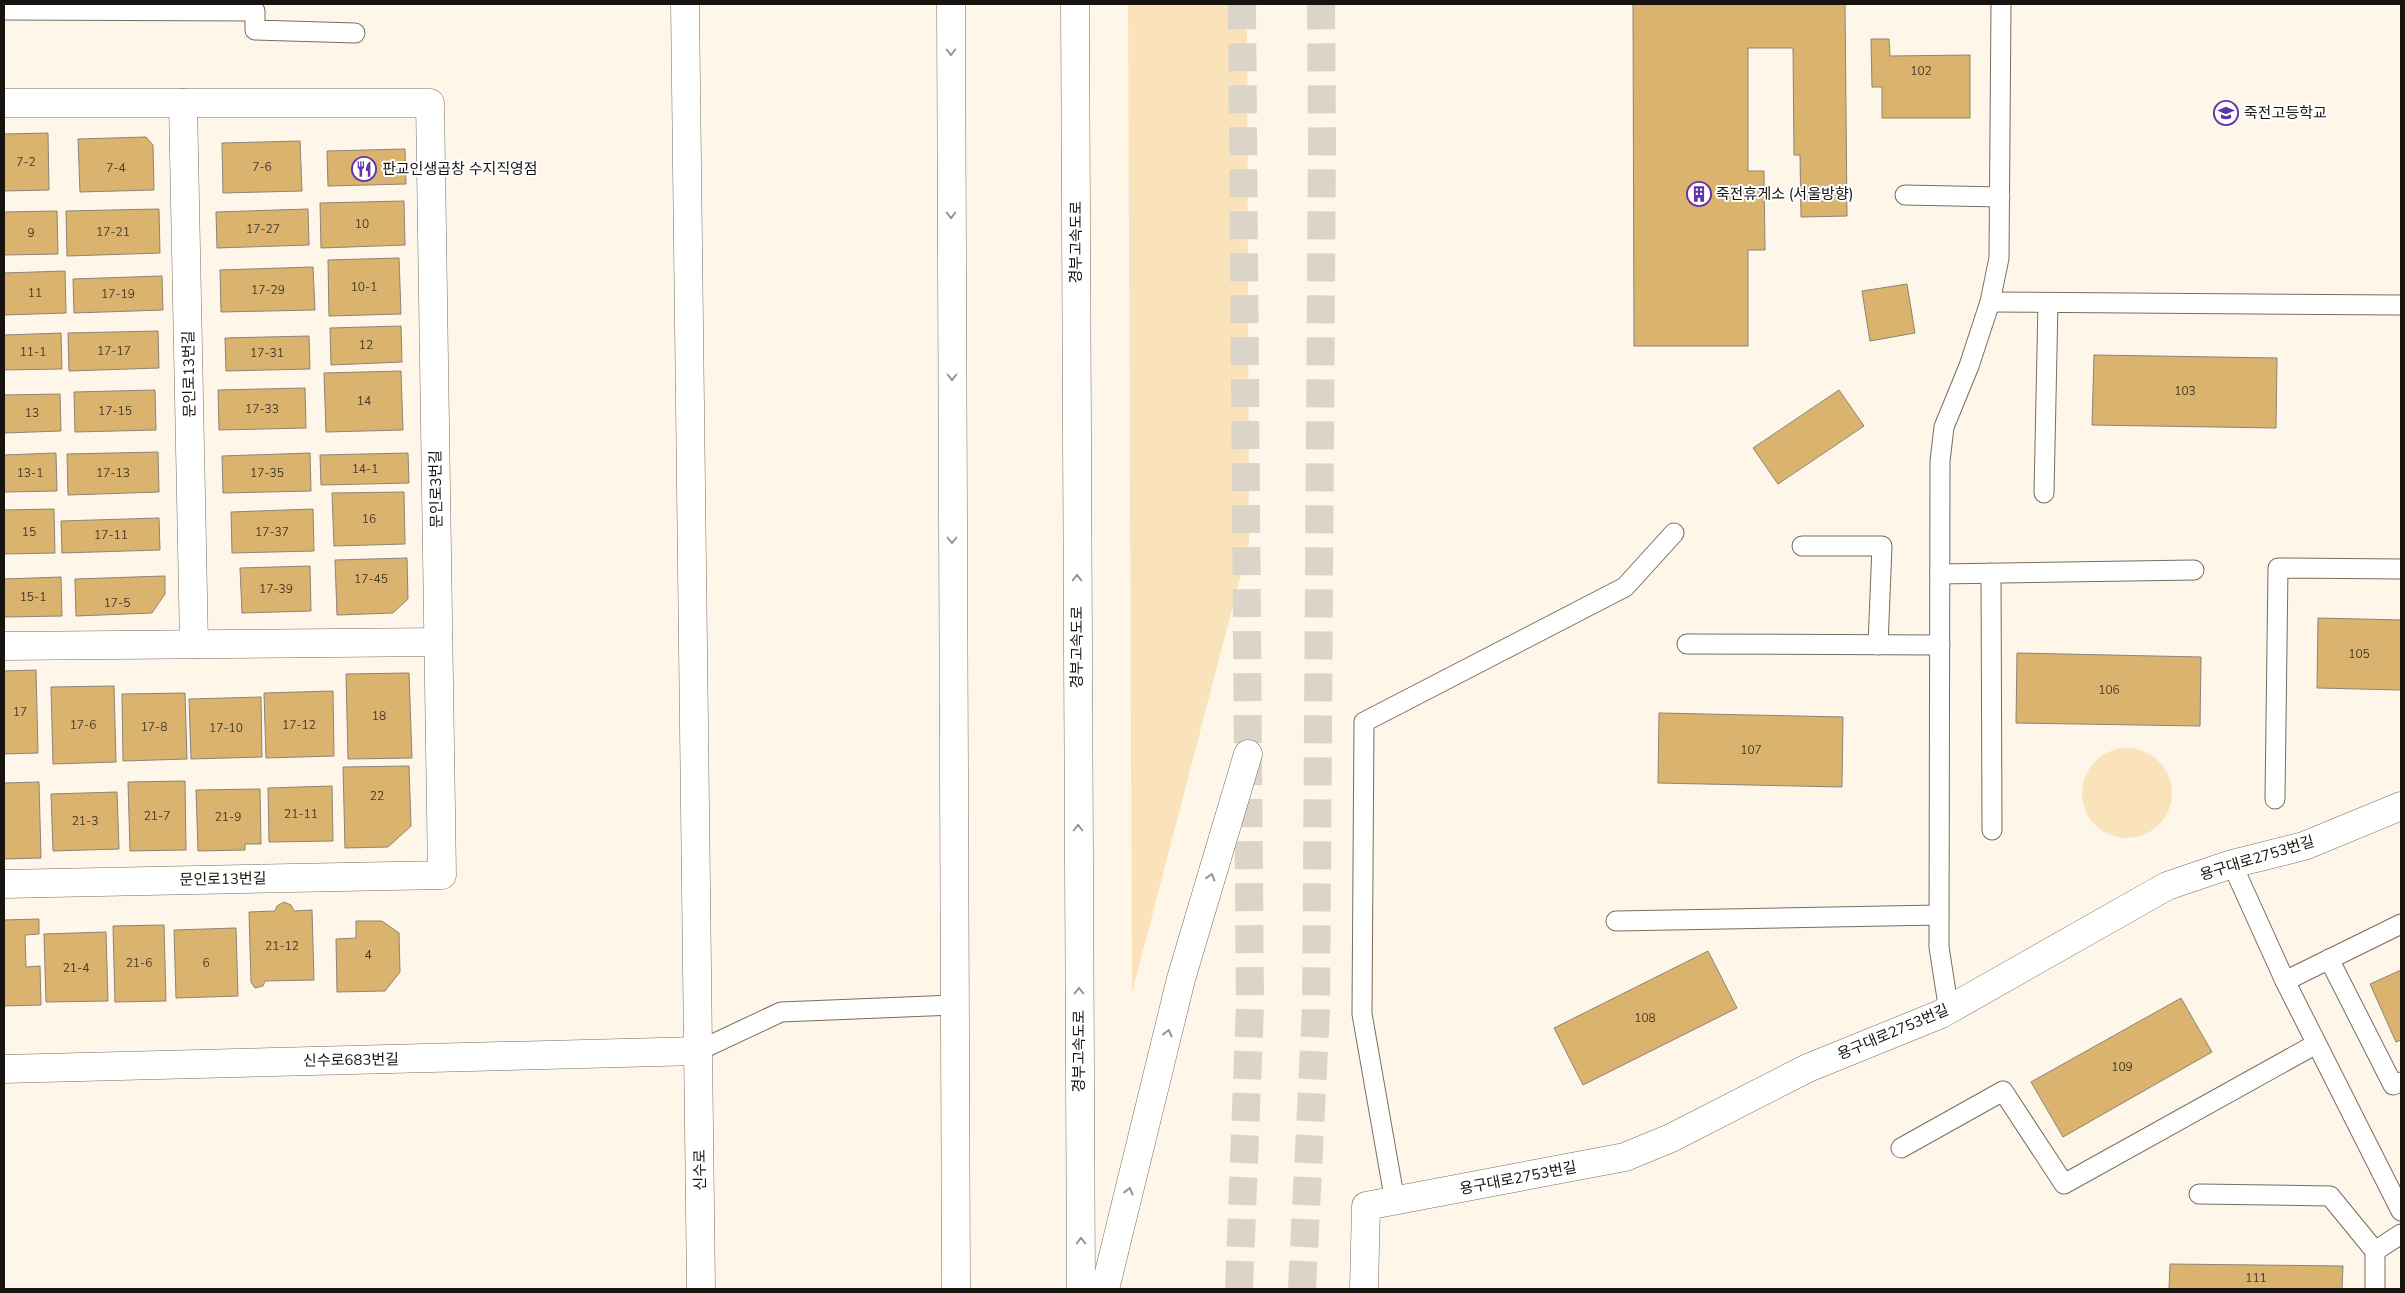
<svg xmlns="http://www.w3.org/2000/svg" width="2405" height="1293" font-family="'Nunito Sans','Noto Sans KR',sans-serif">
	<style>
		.green { fill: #fae3bb }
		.building { fill: #dab36f; stroke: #8d8475 }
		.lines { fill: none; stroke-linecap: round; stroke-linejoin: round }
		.highway-tunnel { stroke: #dbd4c8; stroke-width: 28; stroke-dasharray: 28 14; stroke-linecap: butt }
		.lane-casing { stroke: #776e60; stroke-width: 21 }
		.street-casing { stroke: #776e60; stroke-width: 29 }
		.secondary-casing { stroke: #776e60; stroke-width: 29 }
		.primary-casing { stroke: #776e60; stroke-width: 29 }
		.highway-casing { stroke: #776e60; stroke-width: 29 }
		.lane { stroke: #fff; stroke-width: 19 }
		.street { stroke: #fff; stroke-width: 28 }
		.secondary { stroke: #fff; stroke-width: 28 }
		.primary { stroke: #fff; stroke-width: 28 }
		.highway { stroke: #fff; stroke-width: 28 }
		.oneway { stroke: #979593 }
		.labels { text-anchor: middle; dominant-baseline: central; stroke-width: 4; stroke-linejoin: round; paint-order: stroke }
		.number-label { font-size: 12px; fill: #483c27 }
		.poi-label { font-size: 15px; fill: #17140f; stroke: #fff; text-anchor: start }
		.street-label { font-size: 15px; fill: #17140f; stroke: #fff }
	</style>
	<rect width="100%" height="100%" fill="#fef6e9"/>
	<g class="green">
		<path d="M1128,4H1247L1249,544L1132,993Z"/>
		<circle cx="2127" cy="793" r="45"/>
	</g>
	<g class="building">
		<path d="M1633,4H1845L1847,216L1801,217L1800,155H1794L1793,48H1748V171H1764L1765,250H1748V346H1634Z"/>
		<path d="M1871,39H1889L1890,56L1970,55V118H1882V87H1872Z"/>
		<path d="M48,133L49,190L4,191V134Z"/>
		<path d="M146,137L153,145L154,190L80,192L78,139Z"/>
		<path d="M300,141L302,191L223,193L222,143Z"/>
		<path d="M405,149L406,184L328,186L327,151Z"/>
		<path d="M404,201L405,245L321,248L320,203Z"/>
		<path d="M159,209L160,253L67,256L66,211Z"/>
		<path d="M308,209L309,245L217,248L216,212Z"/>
		<path d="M57,211L58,254L4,255V212Z"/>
		<path d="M399,258L401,314L329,316L328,260Z"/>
		<path d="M313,267L315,310L221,312L220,270Z"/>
		<path d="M65,271L66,313L4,315V273Z"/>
		<path d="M162,276L163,310L74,313L73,279Z"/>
		<path d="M1907,284L1915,333L1870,341L1862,291Z"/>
		<path d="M401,326L402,362L331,365L330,328Z"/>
		<path d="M158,331L159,368L69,371L68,333Z"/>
		<path d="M61,333L62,369L4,370V335Z"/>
		<path d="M309,336L310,369L226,371L225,338Z"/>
		<path d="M2094,355L2277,358L2276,428L2092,425Z"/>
		<path d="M401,371L403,430L326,432L324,373Z"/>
		<path d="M305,388L306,428L219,430L218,390Z"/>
		<path d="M155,390L156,430L75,432L74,392Z"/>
		<path d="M1839,390L1864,426L1778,484L1753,448Z"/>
		<path d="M60,394L61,431L4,433V395Z"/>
		<path d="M158,452L159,492L68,495L67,454Z"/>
		<path d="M56,453L57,491L4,492V455Z"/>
		<path d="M310,453L311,491L223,493L222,456Z"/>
		<path d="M408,453L409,483L321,485L320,455Z"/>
		<path d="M404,492L405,544L334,546L332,493Z"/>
		<path d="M54,509L55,553L4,554V510Z"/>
		<path d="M313,509L314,551L232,553L231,512Z"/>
		<path d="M159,518L160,550L62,553L61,521Z"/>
		<path d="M407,558L408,599L393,613L337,615L335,560Z"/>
		<path d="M310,566L311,611L242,613L240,568Z"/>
		<path d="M165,576V594L152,613L76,616L75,579Z"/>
		<path d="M61,577L62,616L4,617V579Z"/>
		<path d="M2318,618L2401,620V690L2317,688Z"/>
		<path d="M2017,653L2201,657L2200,726L2016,723Z"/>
		<path d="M36,670L38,753L4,754V671Z"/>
		<path d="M409,673L412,758L348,759L346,674Z"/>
		<path d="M114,686L116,762L53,764L51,687Z"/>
		<path d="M333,691L334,756L266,758L264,693Z"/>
		<path d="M185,693L187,759L123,761L122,694Z"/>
		<path d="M261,697L262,757L191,759L189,699Z"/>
		<path d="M1659,713L1843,717L1842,787L1658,783Z"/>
		<path d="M409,766L411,826L388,847L345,848L343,767Z"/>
		<path d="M185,781L186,850L130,851L128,782Z"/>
		<path d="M39,782L41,858L4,859V783Z"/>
		<path d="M332,786L333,841L269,842L268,788Z"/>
		<path d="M260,789L261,844H245V850L198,851L196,790Z"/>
		<path d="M117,792L119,849L53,851L51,794Z"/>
		<path d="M284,902L291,905L294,911L312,910L314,980L265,981L263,986L255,988L251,982L249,912L275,911L277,906Z"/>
		<path d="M39,919V934L25,935L26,967L40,966L41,1005L4,1006V920Z"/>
		<path d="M356,921H382L399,933L400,972L385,991L337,992L336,939L356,938Z"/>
		<path d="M164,925L166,1001L115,1002L113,926Z"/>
		<path d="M236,928L238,996L176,998L174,930Z"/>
		<path d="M106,932L108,1001L46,1002L44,934Z"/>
		<path d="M1708,951L1737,1008L1583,1085L1554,1028Z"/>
		<path d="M2401,970V1040L2396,1042L2370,984Z"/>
		<path d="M2181,998L2212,1052L2063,1137L2031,1082Z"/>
		<path d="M2170,1264L2343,1266L2342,1289H2169Z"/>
	</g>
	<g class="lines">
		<g class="highway-tunnel">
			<path d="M1239,1289L1250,1006L1242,4"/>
			<path d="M1302,1289L1316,1010L1322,144L1321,4"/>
		</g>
		<defs>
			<g id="lane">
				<path d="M4,10L255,11V30L355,33"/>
				<path d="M1905,195L2000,197"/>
				<path d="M1990,302L2401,305"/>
				<path d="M2044,493L2048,303"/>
				<path d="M1802,546H1882L1878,645"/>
				<path d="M1991,573L1992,830"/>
				<path d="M1940,574L2194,570"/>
				<path d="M1687,644L1940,645"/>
				<path d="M2275,799L2278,568L2401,569"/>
				<path d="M2232,864L2285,981L2401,1211"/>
				<path d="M1616,921L1939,915"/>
				<path d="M2329,959L2393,1085L2401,1082"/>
				<path d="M2285,981L2401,924"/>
				<path d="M1941,1014L1948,1005L1939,947L1940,461L1944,427L1969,366L1990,302L1999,258L2001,4"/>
				<path d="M698,1051L781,1012L954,1005"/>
				<path d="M1901,1148L2003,1091L2064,1184L2316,1044"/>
				<path d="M2199,1194L2330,1196L2375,1251"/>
				<path d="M1395,1202L1362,1014L1364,722L1625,587L1674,533"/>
				<path d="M2375,1289V1251L2401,1234"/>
			</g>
			<g id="street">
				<path d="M4,103H430L442,875L4,884"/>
				<path d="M183,103L194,644"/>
				<path d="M4,646L438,642"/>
				<path d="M1364,1289L1366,1206L1625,1157L1671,1138L1808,1068L1941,1014L2167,886L2232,864L2304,846L2401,806"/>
			</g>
			<path id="secondary" d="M4,1069L698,1051"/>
			<path id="primary" d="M685,4L701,1289"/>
			<g id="highway">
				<path d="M951,4L956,1289"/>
				<path d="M1075,4L1081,1289"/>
				<path d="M1105,1289L1181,979L1248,754"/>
			</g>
		</defs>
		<use href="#lane" class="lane-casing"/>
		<use href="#street" class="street-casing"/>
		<use href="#secondary" class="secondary-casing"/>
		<use href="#primary" class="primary-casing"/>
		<use href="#highway" class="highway-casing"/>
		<use href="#lane" class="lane"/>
		<use href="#street" class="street"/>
		<use href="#secondary" class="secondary"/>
		<use href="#primary" class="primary"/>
		<use href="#highway" class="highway"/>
	</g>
	<defs><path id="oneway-chevron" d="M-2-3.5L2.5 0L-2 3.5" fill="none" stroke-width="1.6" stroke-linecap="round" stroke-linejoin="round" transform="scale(1.25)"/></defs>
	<g class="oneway">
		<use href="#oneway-chevron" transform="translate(951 52) rotate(90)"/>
		<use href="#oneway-chevron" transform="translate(951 215) rotate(90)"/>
		<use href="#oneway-chevron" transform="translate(952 377) rotate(90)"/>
		<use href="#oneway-chevron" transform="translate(952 540) rotate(90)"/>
		<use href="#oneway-chevron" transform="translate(1077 578) rotate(-90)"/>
		<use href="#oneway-chevron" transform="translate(1078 828) rotate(-90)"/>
		<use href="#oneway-chevron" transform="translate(1211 877) rotate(-73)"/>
		<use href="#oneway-chevron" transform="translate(1079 991) rotate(-90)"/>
		<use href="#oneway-chevron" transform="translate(1168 1033) rotate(-76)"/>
		<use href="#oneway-chevron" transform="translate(1129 1191) rotate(-76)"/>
		<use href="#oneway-chevron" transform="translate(1081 1241) rotate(-90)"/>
	</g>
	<defs>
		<symbol id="school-ring" viewBox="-11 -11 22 22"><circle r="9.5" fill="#fff" stroke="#6433aa" stroke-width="1.5"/><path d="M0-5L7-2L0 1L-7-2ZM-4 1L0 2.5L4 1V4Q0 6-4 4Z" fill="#6433aa"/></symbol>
		<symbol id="restaurant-ring" viewBox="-11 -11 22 22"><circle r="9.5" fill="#fff" stroke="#6433aa" stroke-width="1.5"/><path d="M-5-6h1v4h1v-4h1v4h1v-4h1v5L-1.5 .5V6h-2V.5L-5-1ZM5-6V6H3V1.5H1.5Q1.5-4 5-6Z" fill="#6433aa"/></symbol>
		<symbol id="building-ring" viewBox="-11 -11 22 22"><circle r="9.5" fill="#fff" stroke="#6433aa" stroke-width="1.5"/><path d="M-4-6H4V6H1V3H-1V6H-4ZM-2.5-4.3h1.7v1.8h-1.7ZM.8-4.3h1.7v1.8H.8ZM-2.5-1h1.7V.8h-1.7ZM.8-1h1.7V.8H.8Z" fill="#6433aa"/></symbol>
	</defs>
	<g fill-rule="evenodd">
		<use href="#school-ring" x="2212" y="99" width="28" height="28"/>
		<use href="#restaurant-ring" x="350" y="155" width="28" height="28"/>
		<use href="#building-ring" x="1685" y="180" width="28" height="28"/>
	</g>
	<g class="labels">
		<g class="number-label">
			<text x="1921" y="71">102</text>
			<text x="26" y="162">7-2</text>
			<text x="262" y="167">7-6</text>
			<text x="116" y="168">7-4</text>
			<text x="362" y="224">10</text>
			<text x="263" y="229">17-27</text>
			<text x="113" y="232">17-21</text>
			<text x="31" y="233">9</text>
			<text x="364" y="287">10-1</text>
			<text x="268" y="290">17-29</text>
			<text x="35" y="293">11</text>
			<text x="118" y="294">17-19</text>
			<text x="366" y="345">12</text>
			<text x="114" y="351">17-17</text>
			<text x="33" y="352">11-1</text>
			<text x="267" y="353">17-31</text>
			<text x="2185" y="391">103</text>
			<text x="364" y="401">14</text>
			<text x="262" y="409">17-33</text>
			<text x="115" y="411">17-15</text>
			<text x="32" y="413">13</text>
			<text x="365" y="469">14-1</text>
			<text x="30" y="473">13-1</text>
			<text x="113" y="473">17-13</text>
			<text x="267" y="473">17-35</text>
			<text x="369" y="519">16</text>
			<text x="29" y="532">15</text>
			<text x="272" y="532">17-37</text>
			<text x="111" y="535">17-11</text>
			<text x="371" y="579">17-45</text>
			<text x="276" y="589">17-39</text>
			<text x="33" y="597">15-1</text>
			<text x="117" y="603">17-5</text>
			<text x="2359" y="654">105</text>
			<text x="2109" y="690">106</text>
			<text x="20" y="712">17</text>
			<text x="379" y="716">18</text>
			<text x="83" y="725">17-6</text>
			<text x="299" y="725">17-12</text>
			<text x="154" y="727">17-8</text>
			<text x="226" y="728">17-10</text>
			<text x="1751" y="750">107</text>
			<text x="377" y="796">22</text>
			<text x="301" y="814">21-11</text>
			<text x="157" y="816">21-7</text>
			<text x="228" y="817">21-9</text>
			<text x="85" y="821">21-3</text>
			<text x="282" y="946">21-12</text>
			<text x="368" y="955">4</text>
			<text x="139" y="963">21-6</text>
			<text x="206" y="963">6</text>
			<text x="76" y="968">21-4</text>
			<text x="1645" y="1018">108</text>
			<text x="2122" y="1067">109</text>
			<text x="2256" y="1278">111</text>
		</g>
		<g class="poi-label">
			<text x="2244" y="113">죽전고등학교</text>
			<text x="382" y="169">판교인생곱창 수지직영점</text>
			<text x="1716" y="194">죽전휴게소 (서울방향)</text>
		</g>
		<g class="street-label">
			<text transform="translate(1076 242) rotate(-90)">경부고속도로</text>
			<text transform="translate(189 374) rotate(-91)">문인로13번길</text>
			<text transform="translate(436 489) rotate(-91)">문인로3번길</text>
			<text transform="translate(1077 647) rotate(-90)">경부고속도로</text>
			<text transform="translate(2257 858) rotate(-17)">용구대로2753번길</text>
			<text transform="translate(223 879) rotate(-1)">문인로13번길</text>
			<text transform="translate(1893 1032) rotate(-23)">용구대로2753번길</text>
			<text transform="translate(1079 1051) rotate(-90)">경부고속도로</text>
			<text transform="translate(351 1060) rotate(-1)">신수로683번길</text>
			<text transform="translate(700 1170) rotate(-91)">신수로</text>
			<text transform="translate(1518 1178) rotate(-11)">용구대로2753번길</text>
		</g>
	</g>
	<rect width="2405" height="1293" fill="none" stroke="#17140f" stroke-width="10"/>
</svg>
